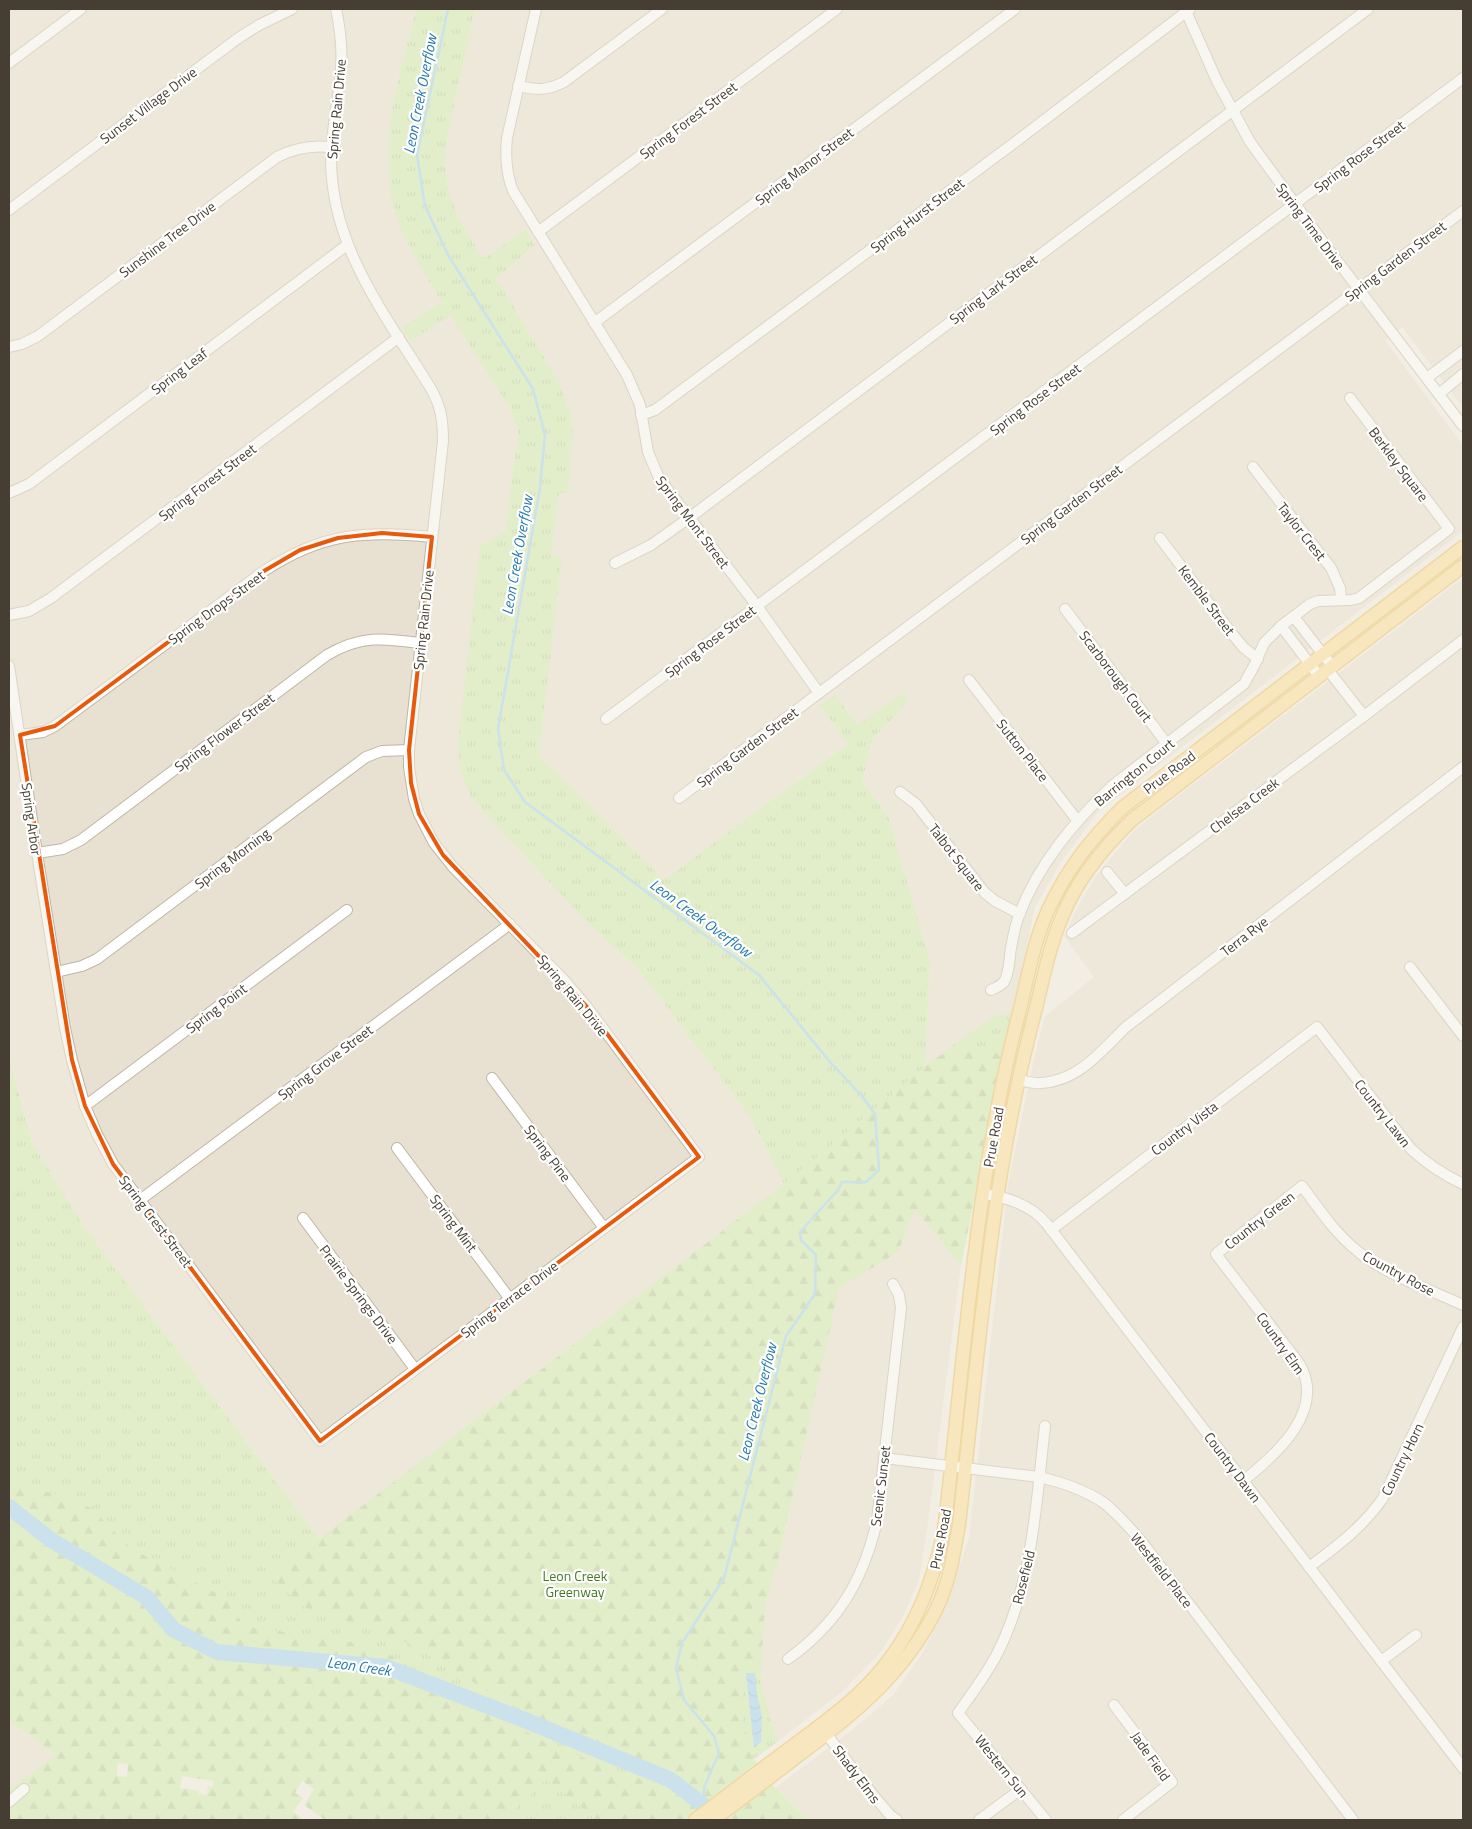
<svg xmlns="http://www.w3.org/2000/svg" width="1472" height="1829" font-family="'Titillium Web',sans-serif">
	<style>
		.residential { fill: #e8e0d1 }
		.grass { fill: url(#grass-tufts) }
		.forest { fill: url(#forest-firs); fill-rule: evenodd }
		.water { fill: url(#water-waves) }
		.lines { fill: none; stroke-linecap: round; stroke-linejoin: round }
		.stream { stroke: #9bd2f5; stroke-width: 2.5 }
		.river { stroke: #9bd2f5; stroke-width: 16 }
		.minor-casing { stroke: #bfb6a6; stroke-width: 12 }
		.major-casing { stroke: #ebbd5a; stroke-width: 15 }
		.minor { stroke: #fff; stroke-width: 10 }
		.major { stroke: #ffde91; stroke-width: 12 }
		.marked { fill: none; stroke: #e8590c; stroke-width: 4; stroke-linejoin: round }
		.labels { text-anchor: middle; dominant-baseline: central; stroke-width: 4.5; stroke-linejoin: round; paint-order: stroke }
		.street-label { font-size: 14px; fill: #463e33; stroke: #fff }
		.park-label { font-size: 14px; fill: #467b23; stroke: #fff }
		.water-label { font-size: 15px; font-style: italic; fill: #2578b0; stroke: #fff }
	</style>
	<defs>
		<pattern id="grass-tufts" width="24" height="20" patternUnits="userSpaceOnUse" patternTransform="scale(1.25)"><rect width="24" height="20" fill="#ceeba9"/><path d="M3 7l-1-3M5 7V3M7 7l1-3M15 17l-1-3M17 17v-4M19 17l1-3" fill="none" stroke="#b2cb92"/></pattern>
		<pattern id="forest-firs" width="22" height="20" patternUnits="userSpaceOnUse" patternTransform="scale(1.25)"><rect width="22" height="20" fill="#ceeba9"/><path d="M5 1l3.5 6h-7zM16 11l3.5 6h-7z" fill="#b2cb92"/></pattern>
		<pattern id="water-waves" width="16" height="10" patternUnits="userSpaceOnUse" patternTransform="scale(1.25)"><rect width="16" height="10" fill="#9bd2f5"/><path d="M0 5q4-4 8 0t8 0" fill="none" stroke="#87b5d2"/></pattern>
	</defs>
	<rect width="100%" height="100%" fill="#f3eee4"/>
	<g class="residential">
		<path d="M9,9H416L394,102L396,214L409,246L442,302L411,341L450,315L510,408L518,432L505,532L458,744L592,927L639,970L748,1114L784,1184L319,1539L85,1228L32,1143L9,1059Z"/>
		<path d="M475,9H1463V407L1402,327L1385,340L1463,446V531L1098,812L1061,862L1035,907L1012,1013L992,1017L925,1067L930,962L889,818L862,781L873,738L901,710L905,692L857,725L835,696L820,705L848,744L664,880L539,756L562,557L551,555L559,493H568L569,409L559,383L544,357L496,278L535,245L526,229L484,259L458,218L448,188L445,167L446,143Z"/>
		<path d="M1463,578V1820H808L775,1788L852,1730L893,1695L922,1654L944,1611L969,1538L1008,1184L1034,1059L1045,1016L1094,977L1064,936L1081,901L1096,876L1114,854L1131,834L1148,819Z"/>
		<path d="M915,1209L961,1265L927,1530L919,1581L903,1616L880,1653L843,1691L777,1742L762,1686L760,1657L765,1603L777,1565L839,1288Z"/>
		<path d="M9,1721L56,1755L9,1789Z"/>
	</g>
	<g class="grass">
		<path d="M416,9H475L446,143L445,167L448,188L458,218L484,259L526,229L535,245L496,278L544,357L559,383L569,409L573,432L568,493H559L551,555L562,557L539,756L664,880L848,744L820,705L835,695L857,725L905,692L907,698L901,710L873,738L862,781L889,818L930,962L925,1066L992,1017L1012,1013L961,1265L915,1209L839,1288L777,1565L765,1603L760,1657L762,1686L777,1742L754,1759L775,1788L808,1820H497L9,1721V1059L32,1143L85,1228L319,1539L784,1184L748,1114L639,970L592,927L493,822L471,796L460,769L458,744L480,546L505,532L518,432L510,408L450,315L411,341L402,328L442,302C425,274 406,246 396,215C374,148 401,74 416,9Z"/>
		<path d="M987,1210L989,1212L967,1396L968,1368L985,1211Z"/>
	</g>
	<g class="forest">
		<path d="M948,1050L1003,1054L961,1265L915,1209L898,1252L839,1288L777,1565L765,1603L761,1667L755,1673H746L741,1713L753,1759L775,1788L808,1820H598L546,1780L510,1814L506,1820H324V1819L304,1805L314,1789L302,1781L295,1793L303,1798L293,1812L302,1818L301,1820H9V1789L56,1755L9,1721V1463L18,1481L91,1508L132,1549L226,1598L244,1626L375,1646L441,1685L552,1746L658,1785L667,1774L512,1705L401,1639L299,1605L273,1578L319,1539L784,1184L925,1067ZM118,1763L128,1764L127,1777L117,1776ZM182,1776L213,1781L212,1787L208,1786L207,1795L199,1794V1791L180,1788Z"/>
		<path d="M9,1059L20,1101L9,1113Z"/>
		<path d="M9,1176L31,1216L9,1205Z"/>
	</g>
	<path class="water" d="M746,1673H755L757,1694L762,1717L761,1742L754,1748Z"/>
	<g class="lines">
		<path class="stream" d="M448,9L417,155L425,206L448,255L533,389L545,435L540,488L498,729L504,770L525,802L759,975L830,1062L862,1096L875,1114L879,1170L866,1182H842L838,1190L800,1232L801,1240L816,1255L815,1294L786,1336L724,1578L682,1643L676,1668L684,1700L714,1736L719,1753L705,1785L701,1804"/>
		<path class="river" d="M9,1507L51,1540L146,1597L174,1630L217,1652L386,1667L522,1719L671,1780L721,1819"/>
		<defs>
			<g id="minor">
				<path d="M536,9L507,138C505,157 506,173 513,191L627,375L640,405L648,452L659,478L757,606L819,693"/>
				<path d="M1185,9L1217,81L1250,142L1326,246L1463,426"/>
				<path d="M9,63L81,9"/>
				<path d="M518,86C537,90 546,91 564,82L662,9"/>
				<path d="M9,210L237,39L259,25L292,9"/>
				<path d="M538,232L837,9"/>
				<path d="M594,323L1015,9"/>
				<path d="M9,347L22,344L38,336L277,157C294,148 312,145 331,147"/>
				<path d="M1427,378L1463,351"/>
				<path d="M1439,394L1463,374"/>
				<path d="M641,415L655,410L1014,143L1190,9"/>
				<path d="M1253,467L1331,568L1340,588L1341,600"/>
				<path d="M9,493L29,484L347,245"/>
				<path d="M1160,538L1233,635L1244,648L1258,659"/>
				<path d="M615,563L651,545L689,518L1368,9"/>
				<path d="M1065,609L1167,744"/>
				<path d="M9,615L29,611L51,598L399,337"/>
				<path d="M1294,617L1332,666"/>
				<path d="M1281,626L1319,676"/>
				<path d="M9,666L37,853L65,1028L72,1060L85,1106L97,1134L113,1164L320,1441L699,1157L587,1007L564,980L453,867L434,843L419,814L414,799L409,767V750L443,441C443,421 441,406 431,389C386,315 330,247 331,156C332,130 337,106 340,80C343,57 341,32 336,9"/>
				<path d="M1328,670L1364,716L1463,640"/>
				<path d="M969,680L1077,820"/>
				<path d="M606,719L1463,78"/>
				<path d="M20,735L43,732L55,726L264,571C322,533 365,530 432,537"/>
				<path d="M900,792L916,804L985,893L995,901L1020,914"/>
				<path d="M679,798L1463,211"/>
				<path d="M37,853L63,849L81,840L327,655C361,635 383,638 420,643"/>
				<path d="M1107,872L1125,894"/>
				<path d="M1072,933L1364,716"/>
				<path d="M1410,967L1463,1036"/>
				<path d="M56,972L82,966L97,959L366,757L382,751L409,750"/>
				<path d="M991,990C996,988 1000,986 1004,982C1010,972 1009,959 1011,948C1013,937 1015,926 1019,915C1039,863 1074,822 1113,785L1244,684L1255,664L1264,643L1281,626L1310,604L1318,601L1351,600L1359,598L1449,529L1350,398"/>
				<path d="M492,1078L604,1228"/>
				<path d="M1018,1080C1026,1081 1034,1084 1041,1083C1079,1081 1101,1051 1126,1027L1463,767"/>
				<path d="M85,1106L347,910"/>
				<path d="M397,1148L510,1299"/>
				<path d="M983,1194C1007,1197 1030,1204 1046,1223L1463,1768"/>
				<path d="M140,1200L510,924"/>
				<path d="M303,1218L415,1369"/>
				<path d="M1051,1230L1317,1027L1411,1149C1427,1164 1444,1175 1463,1184"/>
				<path d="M1045,1426C1036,1504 1033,1585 996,1656C985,1676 972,1694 958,1713L1046,1820"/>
				<path d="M884,1458L1039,1477C1061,1482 1085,1490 1104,1503C1118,1514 1130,1528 1142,1542L1353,1820"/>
				<path d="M1243,1481C1277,1454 1327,1410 1299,1363L1216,1254L1302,1186C1320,1210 1336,1235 1360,1253C1387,1275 1431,1290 1463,1305"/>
				<path d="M1309,1567C1337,1546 1363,1527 1383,1498L1463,1327"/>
				<path d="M788,1659C838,1623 863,1581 877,1521L901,1308L899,1295L893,1284"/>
				<path d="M1381,1661L1416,1635"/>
				<path d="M1114,1705L1172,1782L1123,1820"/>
				<path d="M822,1728L873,1795L890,1815L897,1820"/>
				<path d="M9,1802L24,1789"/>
				<path d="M979,1820L1021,1789"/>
			</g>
			<g id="major">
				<path d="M695,1820C729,1794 763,1768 798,1742C818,1727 839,1712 857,1695C907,1649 934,1588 945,1522C965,1353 975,1182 1018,1017C1027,982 1033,942 1049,908C1068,868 1090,840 1122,808L1463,547"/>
				<path d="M713,1820C740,1800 768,1779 795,1758C852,1716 902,1676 935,1612C949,1584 954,1554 959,1524C979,1353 990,1179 1035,1012C1043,980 1049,947 1062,917C1077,879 1103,848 1132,820L1463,566"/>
			</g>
		</defs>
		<use href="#minor" class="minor-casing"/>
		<use href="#major" class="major-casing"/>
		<use href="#minor" class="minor"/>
		<use href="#major" class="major"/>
	</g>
	<path d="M0 0H1472V1829H0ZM382,533L432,537L409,750L411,783L419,814L443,855L587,1007L699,1157L320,1441L113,1164L85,1106L72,1060L20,735L55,726L264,571L300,550L338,538Z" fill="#f3eee4" fill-opacity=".55" fill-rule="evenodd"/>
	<path class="marked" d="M382,533L432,537L409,750L411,783L419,814L443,855L587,1007L699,1157L320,1441L113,1164L85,1106L72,1060L20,735L55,726L264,571L300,550L338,538Z"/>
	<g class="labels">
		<g class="street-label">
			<text transform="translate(148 105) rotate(-37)">Sunset Village Drive</text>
			<text transform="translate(336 109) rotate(-85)">Spring Rain Drive</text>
			<text transform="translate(688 120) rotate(-37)">Spring Forest Street</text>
			<text transform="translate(1359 156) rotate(-37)">Spring Rose Street</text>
			<text transform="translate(804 166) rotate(-37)">Spring Manor Street</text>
			<text transform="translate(917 215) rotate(-37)">Spring Hurst Street</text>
			<text transform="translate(1311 226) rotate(53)">Spring Time Drive</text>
			<text transform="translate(167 239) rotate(-37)">Sunshine Tree Drive</text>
			<text transform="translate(1395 261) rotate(-37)">Spring Garden Street</text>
			<text transform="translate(993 289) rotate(-37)">Spring Lark Street</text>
			<text transform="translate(179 371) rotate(-37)">Spring Leaf</text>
			<text transform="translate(1035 399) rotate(-37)">Spring Rose Street</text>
			<text transform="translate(1399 464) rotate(53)">Berkley Square</text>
			<text transform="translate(207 482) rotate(-37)">Spring Forest Street</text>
			<text transform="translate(1071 504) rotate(-37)">Spring Garden Street</text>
			<text transform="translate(693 522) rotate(53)">Spring Mont Street</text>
			<text transform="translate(1302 531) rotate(52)">Taylor Crest</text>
			<text transform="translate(1207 600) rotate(53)">Kemble Street</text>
			<text transform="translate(216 607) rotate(-36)">Spring Drops Street</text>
			<text transform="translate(423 620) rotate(-84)">Spring Rain Drive</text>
			<text transform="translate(710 641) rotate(-37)">Spring Rose Street</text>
			<text transform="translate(1116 676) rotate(53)">Scarborough Court</text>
			<text transform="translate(224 732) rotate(-37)">Spring Flower Street</text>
			<text transform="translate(747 747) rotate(-37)">Spring Garden Street</text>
			<text transform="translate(1023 750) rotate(52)">Sutton Place</text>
			<text transform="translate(1134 772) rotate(-39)">Barrington Court</text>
			<text transform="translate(1169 772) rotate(-37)">Prue Road</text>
			<text transform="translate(1244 805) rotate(-37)">Chelsea Creek</text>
			<text transform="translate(32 819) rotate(82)">Spring Arbor</text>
			<text transform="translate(957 857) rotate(52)">Talbot Square</text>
			<text transform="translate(232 858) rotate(-37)">Spring Morning</text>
			<text transform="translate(1244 936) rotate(-38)">Terra Rye</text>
			<text transform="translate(573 995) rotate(50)">Spring Rain Drive</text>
			<text transform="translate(216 1008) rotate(-37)">Spring Point</text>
			<text transform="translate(325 1062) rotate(-37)">Spring Grove Street</text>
			<text transform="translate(1383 1113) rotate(52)">Country Lawn</text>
			<text transform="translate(1184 1128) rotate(-37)">Country Vista</text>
			<text transform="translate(993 1137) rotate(-80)">Prue Road</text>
			<text transform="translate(548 1153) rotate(53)">Spring Pine</text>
			<text transform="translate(1259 1220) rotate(-38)">Country Green</text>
			<text transform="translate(156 1221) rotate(53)">Spring Crest Street</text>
			<text transform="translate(454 1223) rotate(53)">Spring Mint</text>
			<text transform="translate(1399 1273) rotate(28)">Country Rose</text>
			<text transform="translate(359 1294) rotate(53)">Prairie Springs Drive</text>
			<text transform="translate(509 1299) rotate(-37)">Spring Terrace Drive</text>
			<text transform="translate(1281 1343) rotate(55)">Country Elm</text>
			<text transform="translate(1402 1459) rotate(-64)">Country Horn</text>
			<text transform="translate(1233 1467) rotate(53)">Country Dawn</text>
			<text transform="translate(880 1486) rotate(-83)">Scenic Sunset</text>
			<text transform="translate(940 1539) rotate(-79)">Prue Road</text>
			<text transform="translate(1162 1570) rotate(52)">Westfield Place</text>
			<text transform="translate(1023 1577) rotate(-76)">Rosefield</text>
			<text transform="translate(1151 1756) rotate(55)">Jade Field</text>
			<text transform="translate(1002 1766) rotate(51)">Western Sun</text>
			<text transform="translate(857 1774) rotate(53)">Shady Elms</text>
		</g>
		<g class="park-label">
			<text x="575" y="1575">Leon Creek<tspan x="575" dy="16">Greenway</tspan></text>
		</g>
		<g class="water-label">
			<text transform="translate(420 94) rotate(-79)">Leon Creek Overflow</text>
			<text transform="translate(517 555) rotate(-80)">Leon Creek Overflow</text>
			<text transform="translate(701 918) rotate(36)">Leon Creek Overflow</text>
			<text transform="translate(757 1402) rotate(-76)">Leon Creek Overflow</text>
			<text transform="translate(359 1666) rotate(8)">Leon Creek</text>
		</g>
	</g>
	<rect width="1472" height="1829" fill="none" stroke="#463e33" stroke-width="20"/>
</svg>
